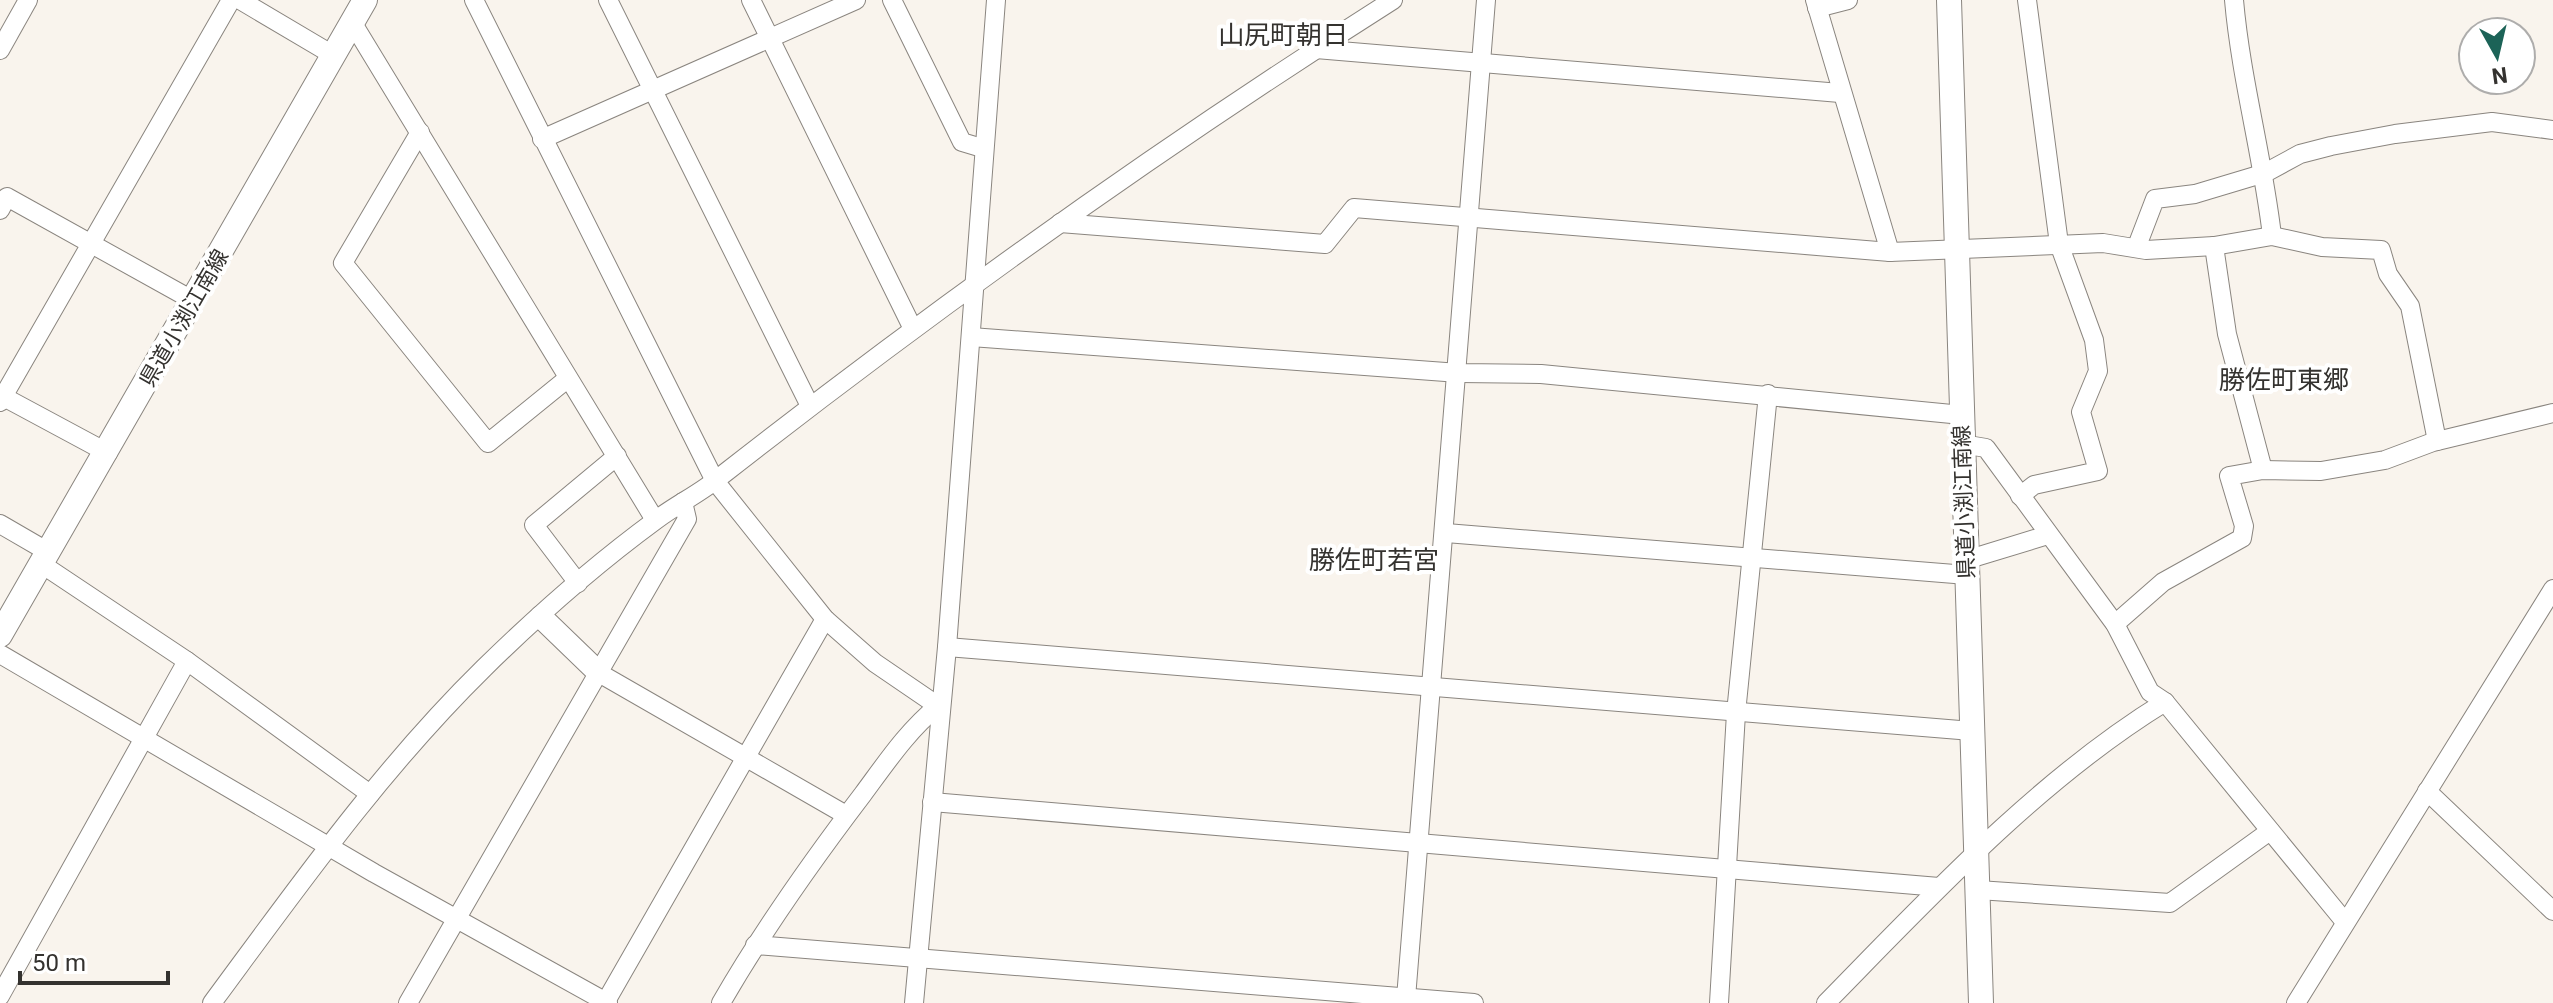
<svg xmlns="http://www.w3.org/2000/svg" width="2553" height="1003" font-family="Roboto,'Noto Sans JP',sans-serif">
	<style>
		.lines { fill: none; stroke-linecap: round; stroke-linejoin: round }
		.minor-casing { stroke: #8a857f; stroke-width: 20 }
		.tertiary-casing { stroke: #8a857f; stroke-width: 24 }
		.secondary-casing { stroke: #8a857f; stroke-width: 26 }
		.minor { stroke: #fff; stroke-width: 18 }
		.tertiary { stroke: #fff; stroke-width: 22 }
		.secondary { stroke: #fff; stroke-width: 24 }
		.labels { text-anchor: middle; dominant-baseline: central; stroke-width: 8; stroke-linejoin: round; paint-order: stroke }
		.street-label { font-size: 22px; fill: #34322f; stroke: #fff }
		.quarter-label { font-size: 26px; fill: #34322f; stroke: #fff }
	</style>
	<rect width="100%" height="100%" fill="#f9f4ed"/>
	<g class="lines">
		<defs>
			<g id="minor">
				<path d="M240,0L333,55"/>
				<path d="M474,0L715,481L825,619L875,663L938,706"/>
				<path d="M608,0L810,406"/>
				<path d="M751,0L913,329"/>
				<path d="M892,0L962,142L982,148"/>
				<path d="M1815,0L1890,252"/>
				<path d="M2234,0C2241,80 2263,157 2272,236"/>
				<path d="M1817,8L1848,0"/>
				<path d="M352,22L655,520"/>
				<path d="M1316,49L1840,93"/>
				<path d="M0,50L28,0"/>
				<path d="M420,132L343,263L488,443L567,379"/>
				<path d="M542,139L856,0"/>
				<path d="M0,210L7,197L194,301"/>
				<path d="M1060,223L1325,244L1354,208L1890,252L2103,243L2146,250L2214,246L2272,236L2322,247L2381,250L2388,274L2410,306L2437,441"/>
				<path d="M2137,246L2155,199L2195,194L2265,173L2300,154L2331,146L2395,134L2492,122L2553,130"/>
				<path d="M2214,246L2227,334L2263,470"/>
				<path d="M971,337L1459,373L1541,374L1962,415"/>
				<path d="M0,395L108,453"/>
				<path d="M0,402L231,0"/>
				<path d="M1962,444L1986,448L2115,624L2150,692L2165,702L2345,922"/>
				<path d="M2020,496L2034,485L2098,471L2081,412L2098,371L2094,340L2059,244L2027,0"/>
				<path d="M0,524L50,553"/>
				<path d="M1446,533L1967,575"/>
				<path d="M1966,560L2048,535"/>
				<path d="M43,565L187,661L370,794"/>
				<path d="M578,583L534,525L617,456"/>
				<path d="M2115,624L2163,582L2242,538L2244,526L2229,476L2263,470L2321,471L2385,460L2433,442L2553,413"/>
				<path d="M947,647L1972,731"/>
				<path d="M0,654L374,873L608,1003"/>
				<path d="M599,673L846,815"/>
				<path d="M2427,791L2553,911"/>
				<path d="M932,802L1939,887"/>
				<path d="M1978,890L2170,903L2270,831"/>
				<path d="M755,945L1474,1003"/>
				<path d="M0,996L187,661"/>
				<path d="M1406,998L1486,0"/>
				<path d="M212,1003C297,888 381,769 484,668C537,616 596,564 656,520C677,504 701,493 721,476C937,307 1161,147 1393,0"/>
				<path d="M408,1003L687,519L683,502"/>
				<path d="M605,1003L825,619"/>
				<path d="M721,1003C763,930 812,861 863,794C886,763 908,730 938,706"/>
				<path d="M914,1003L947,647L996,0"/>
				<path d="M1719,1003L1736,713L1768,394"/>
				<path d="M1826,1003C1930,897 2038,780 2165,702"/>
				<path d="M2296,1003L2553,589"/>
			</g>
			<path id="tertiary" d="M541,617L599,673"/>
			<g id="secondary">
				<path d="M1949,0L1981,1003"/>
				<path d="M0,635L365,0"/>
			</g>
		</defs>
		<use href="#minor" class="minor-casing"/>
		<use href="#tertiary" class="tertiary-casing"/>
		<use href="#secondary" class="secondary-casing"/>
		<use href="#minor" class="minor"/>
		<use href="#tertiary" class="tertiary"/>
		<use href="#secondary" class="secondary"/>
	</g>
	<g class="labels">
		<g class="street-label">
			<text transform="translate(184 318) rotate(-60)">県道小渕江南線</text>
			<text transform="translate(1964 502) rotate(-92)">県道小渕江南線</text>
		</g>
		<g class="quarter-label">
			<text x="1283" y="35">山尻町朝日</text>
			<text x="2284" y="380">勝佐町東郷</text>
			<text x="1374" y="560">勝佐町若宮</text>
		</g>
	</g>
	<g transform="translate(2497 56) rotate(172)"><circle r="38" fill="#ffffff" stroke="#aeadac" stroke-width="2"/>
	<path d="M0-6L14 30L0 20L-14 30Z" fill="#1c6357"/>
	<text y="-12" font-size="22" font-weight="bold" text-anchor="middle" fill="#34322f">N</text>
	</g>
	<path d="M20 971v12h148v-12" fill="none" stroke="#34322f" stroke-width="4"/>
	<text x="32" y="971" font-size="24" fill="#34322f" stroke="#ffffff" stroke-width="6" paint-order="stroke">50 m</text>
</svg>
